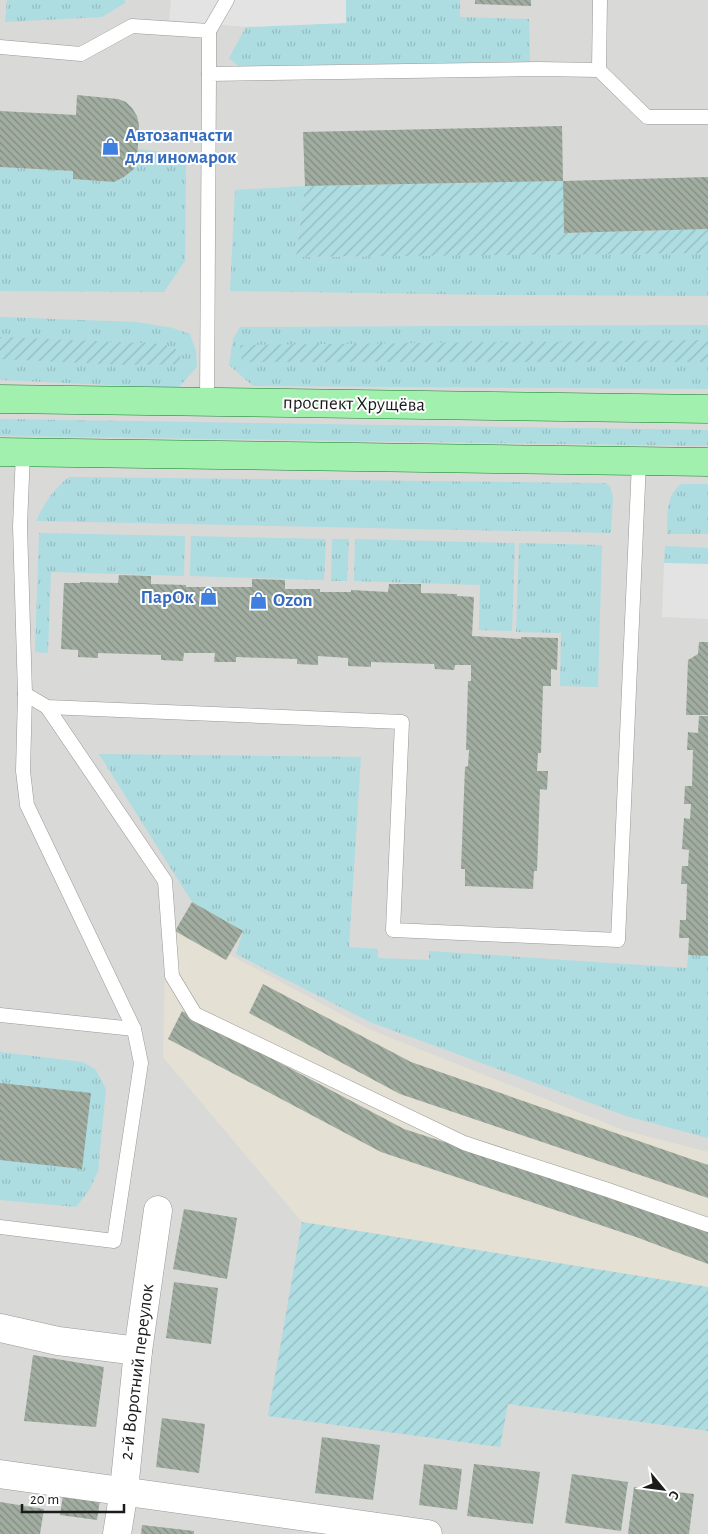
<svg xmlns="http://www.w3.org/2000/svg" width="708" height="1534" font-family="'Alegreya Sans',sans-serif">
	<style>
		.residential { fill: #d9d9d8 }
		.industrial { fill: #e4e0d4 }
		.grass { fill: url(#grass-tufts) }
		.garden { fill: url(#garden-furrows) }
		.parking { fill: #e3e3e3 }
		.building { fill: url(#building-back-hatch) }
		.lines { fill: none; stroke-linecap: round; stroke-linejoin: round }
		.service-casing { stroke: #989898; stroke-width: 15 }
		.minor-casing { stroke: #989898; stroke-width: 29 }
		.primary-casing { stroke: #11822d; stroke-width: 29 }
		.service { stroke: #fff; stroke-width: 14 }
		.minor { stroke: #fff; stroke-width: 28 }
		.primary { stroke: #a2f0ae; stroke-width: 28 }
		.labels { text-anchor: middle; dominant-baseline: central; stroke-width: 4; stroke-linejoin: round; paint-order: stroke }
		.shop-label { font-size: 19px; font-weight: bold; fill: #366cbe; stroke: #fff; text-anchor: start }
		.street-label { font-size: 19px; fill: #1b1b1b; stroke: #fff }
	</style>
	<defs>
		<pattern id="grass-tufts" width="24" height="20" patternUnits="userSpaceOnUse" patternTransform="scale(1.25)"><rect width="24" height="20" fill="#addce1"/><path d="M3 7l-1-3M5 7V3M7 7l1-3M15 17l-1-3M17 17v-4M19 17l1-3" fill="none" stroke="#94bcc0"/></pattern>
		<pattern id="garden-furrows" width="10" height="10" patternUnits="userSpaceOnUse" patternTransform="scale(1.25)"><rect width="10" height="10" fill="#addce1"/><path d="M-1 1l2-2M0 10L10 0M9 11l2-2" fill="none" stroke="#94bcc0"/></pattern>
		<pattern id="building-back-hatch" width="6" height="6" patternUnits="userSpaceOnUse" patternTransform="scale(1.25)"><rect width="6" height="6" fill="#a1ada1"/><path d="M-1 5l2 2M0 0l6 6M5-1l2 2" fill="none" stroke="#828c82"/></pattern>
	</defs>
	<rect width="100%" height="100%" fill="#e2ebe4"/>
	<rect class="residential" x="0" y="0" width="708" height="1534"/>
	<path class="industrial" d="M166,921L371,1030L623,1130L708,1152V1287L302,1222L163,1057Z"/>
	<g class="grass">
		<path d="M7,0H125V3L102,17L5,22Z"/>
		<path d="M346,0H460V17L529,19L530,62L238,66L229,58L246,27L345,23Z"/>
		<path d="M138,149L186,155L185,261L164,292L0,291V167L73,171V179L114,182L124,177L134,169L137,162Z"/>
		<path d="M305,186L296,257L708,252V296L495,295L230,291L235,190Z"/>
		<path d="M0,317L137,322L173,328L190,334L196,351L197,367L178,388L0,380Z"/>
		<path d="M708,325V389L253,386L229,365L233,339L240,327Z"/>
		<path d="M0,419L708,430V446L0,436Z"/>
		<path d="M69,477L605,483L610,486L613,497L611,533L36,521C45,502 52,491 69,477Z"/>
		<path d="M681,484H708V534H667C668,514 665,497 681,484Z"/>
		<path d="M39,533L185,536L184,576L51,572L48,653L35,652Z"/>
		<path d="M191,536L326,539L324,580L190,576Z"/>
		<path d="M332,539H349L347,581H331Z"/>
		<path d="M355,539L515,543L512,631L479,630L480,585L354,581Z"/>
		<path d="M519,543L602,545L598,687L560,686L561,633L516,632Z"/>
		<path d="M665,546L708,548V564L664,563Z"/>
		<path d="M99,754L361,757L349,947L378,949V958L429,960V951L687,968L688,955L708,956V1138L626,1116L370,1022L236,954L243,931L192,902Z"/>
		<path d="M0,1052L83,1062L96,1070L106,1089L98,1171L90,1189L76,1207L0,1200Z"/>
	</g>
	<g class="garden">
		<path d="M563,181L564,233L708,229V253L296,257L305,186Z"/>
		<path d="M0,337L163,344L180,351L181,364L125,365L0,359Z"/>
		<path d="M708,340V362H242L240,345Z"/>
		<path d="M302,1222L708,1287V1431L508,1404L500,1447L268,1416Z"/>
	</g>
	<g class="parking">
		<path d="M171,0H346V23L246,27L169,20Z"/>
		<path d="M664,563L708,564V619L662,617Z"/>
	</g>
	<g class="building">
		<path d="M475,0H531V6L475,4Z"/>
		<path d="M77,95L118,99L126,102L132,108L137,116L139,125L137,162L134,169L124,177L114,182L73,179V171L0,167V111L76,115Z"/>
		<path d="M562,126L563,181L708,177V229L564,233L563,181L305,186L303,132Z"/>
		<path d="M119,575L151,576V584L186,585V587H252V579L285,580V589H320V592H351V590L388,592L389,584H421V593L457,594V596L474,597L472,636L521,639V637L558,638L557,670L551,669V686H543L541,753H538L537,771H548L547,790L540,789L537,871H534L533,889L465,886V869H461L465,767L468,766L469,750H466L468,681H471V665H455L454,670L435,669L434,664L371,662V667L348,666V658L318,656V665L297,664V659L266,658L236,657V662H214L215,653H184L183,661L161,660V655L98,653V658L78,657V650L61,649L64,583H80V582L118,583Z"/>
		<path d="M699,642H708V715H686L688,660L698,654Z"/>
		<path d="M699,716H708V956L688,955L689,938H679L680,920H686L687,884H681L682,866H688L689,850L682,849L684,818L690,819L691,804H684L685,786H692L693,750H687L688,732L698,733Z"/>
		<path d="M192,902L243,931L226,960L175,931Z"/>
		<path d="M263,984L411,1062L708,1165V1198L400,1094L249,1013Z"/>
		<path d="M182,1011L404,1129L648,1208L708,1230V1264L636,1237L381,1152L168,1039Z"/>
		<path d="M0,1083L91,1093L82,1169L0,1160Z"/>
		<path d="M184,1209L237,1218L227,1279L173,1269Z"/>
		<path d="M174,1282L218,1288L211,1344L166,1338Z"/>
		<path d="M33,1355L104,1367L96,1427L24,1421Z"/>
		<path d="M162,1418L205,1424L199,1473L156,1467Z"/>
		<path d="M322,1437L380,1445L373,1500L315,1493Z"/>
		<path d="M424,1464L462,1469L457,1510L419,1505Z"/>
		<path d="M474,1464L540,1472L533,1524L467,1516Z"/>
		<path d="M572,1474L628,1482L621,1531L565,1523Z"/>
		<path d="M634,1487L694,1494L689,1534H628Z"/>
		<path d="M64,1488L101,1493L97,1520L60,1515Z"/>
		<path d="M0,1502L44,1509L40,1534H0Z"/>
		<path d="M142,1525L194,1531V1534H141Z"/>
	</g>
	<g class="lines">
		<defs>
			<g id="service">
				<path d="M209,31L227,0"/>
				<path d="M0,47L81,54L132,26L209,31V74"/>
				<path d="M599,70L600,0"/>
				<path d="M207,402L209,74L538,69L599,70L647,117H708"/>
				<path d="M25,694L47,707L402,722L393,930L618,940L639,462"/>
				<path d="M47,707L165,881L172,976L195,1014L464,1143L608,1190L708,1225"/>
				<path d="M0,1015L134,1029"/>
				<path d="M0,1227L114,1241L141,1063L134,1029L27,805L23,771L25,694L20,526L23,452"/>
			</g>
			<g id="minor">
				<path d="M0,1328L58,1341L138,1351"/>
				<path d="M0,1474L428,1534"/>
				<path d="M117,1534L124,1490L138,1351L158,1210"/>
			</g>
			<g id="primary">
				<path d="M0,399L708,409"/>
				<path d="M0,452L708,462"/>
			</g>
		</defs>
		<use href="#service" class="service-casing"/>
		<use href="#minor" class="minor-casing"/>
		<use href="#primary" class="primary-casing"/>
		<use href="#service" class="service"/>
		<use href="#minor" class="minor"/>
		<use href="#primary" class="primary"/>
	</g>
	<defs>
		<symbol id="shop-bare" viewBox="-9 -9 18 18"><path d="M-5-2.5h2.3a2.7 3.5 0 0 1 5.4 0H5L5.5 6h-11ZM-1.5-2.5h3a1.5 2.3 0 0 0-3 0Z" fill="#3f7fe0" stroke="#fff" stroke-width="2.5" paint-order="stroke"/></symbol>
	</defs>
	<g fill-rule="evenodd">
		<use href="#shop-bare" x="98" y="134" width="25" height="25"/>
		<use href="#shop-bare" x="196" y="584" width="25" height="25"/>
		<use href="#shop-bare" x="246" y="588" width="25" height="25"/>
	</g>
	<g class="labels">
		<g class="shop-label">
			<text x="125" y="135">Автозапчасти<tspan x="125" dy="22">для иномарок</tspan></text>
			<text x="194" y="597" text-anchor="end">ПарОк</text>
			<text x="273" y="600">Ozon</text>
		</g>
		<g class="street-label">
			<text transform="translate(354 404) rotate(1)">проспект Хрущёва</text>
			<text transform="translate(137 1372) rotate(-83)">2-й Воротний переулок</text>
		</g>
	</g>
	<g transform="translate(663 1489) rotate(119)" stroke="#ffffff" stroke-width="4" paint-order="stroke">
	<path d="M0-4L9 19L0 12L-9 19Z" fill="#1b1b1b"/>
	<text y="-8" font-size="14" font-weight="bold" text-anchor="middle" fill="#1b1b1b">С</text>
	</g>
	<path d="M22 1504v8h102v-8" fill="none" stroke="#1b1b1b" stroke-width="2.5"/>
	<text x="30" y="1504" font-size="15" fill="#1b1b1b" stroke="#ffffff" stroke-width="4" paint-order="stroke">20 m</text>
</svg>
